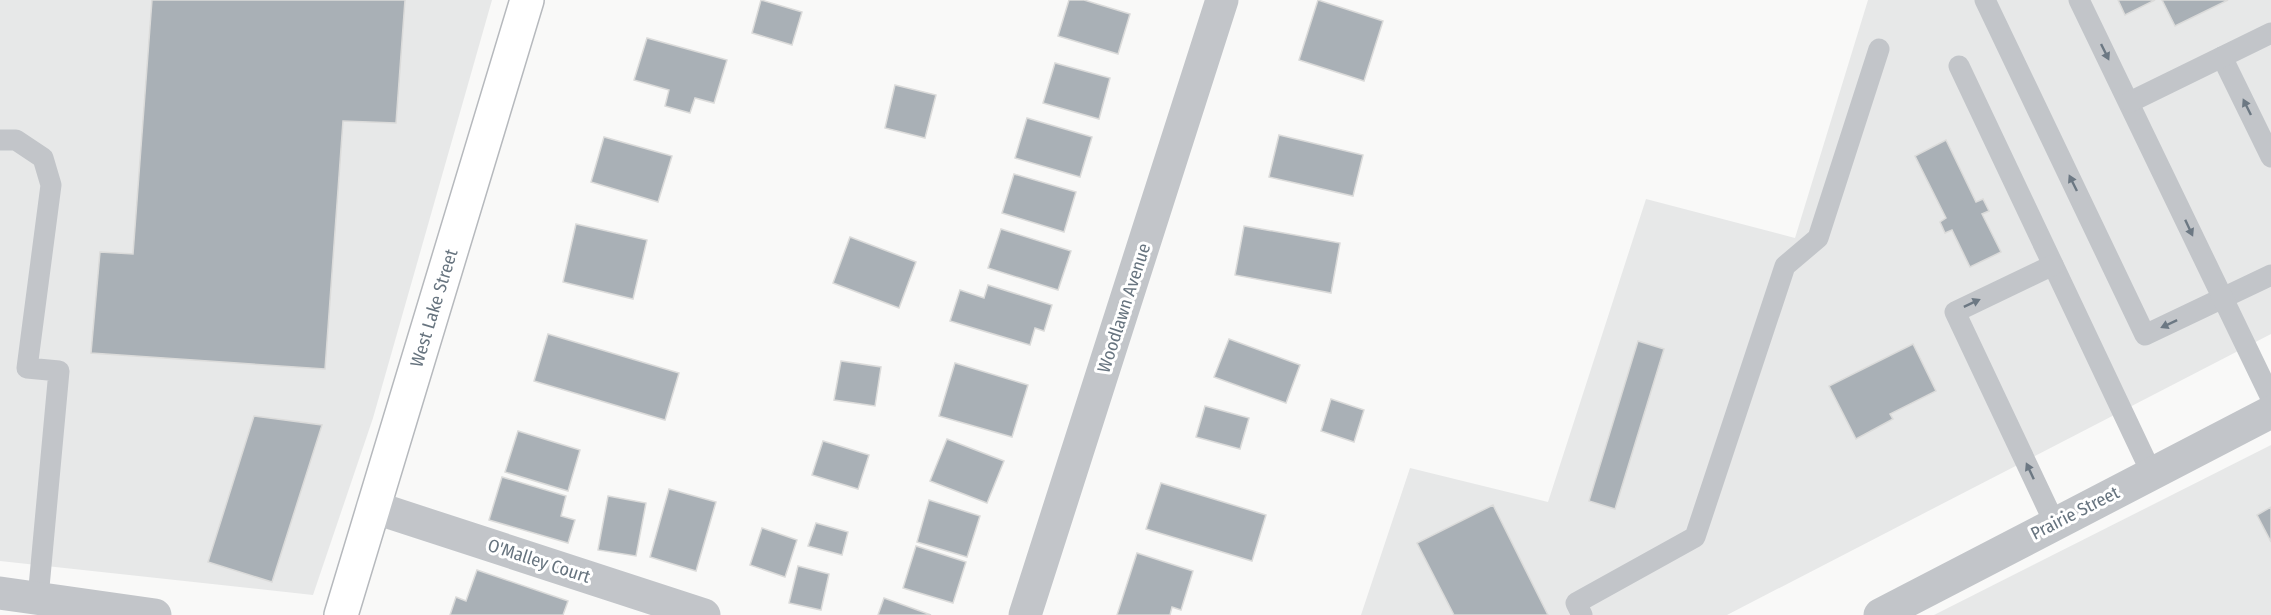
<svg xmlns="http://www.w3.org/2000/svg" width="2271" height="615" font-family="'Fira Sans Condensed',sans-serif">
	<style>
		.built { fill: #e7e8e8 }
		.building { fill: #a9b0b6; stroke: #dbdbda; stroke-width: 1.5 }
		.lines { fill: none; stroke-linecap: round; stroke-linejoin: round }
		.primary-casing { stroke: #b6b9bd; stroke-width: 36 }
		.service { stroke: #c2c5c9; stroke-width: 21 }
		.minor { stroke: #c2c5c9; stroke-width: 33 }
		.tertiary { stroke: #c2c5c9; stroke-width: 33 }
		.primary { stroke: #fff; stroke-width: 33 }
		.oneway { fill: #6c7883 }
		.labels { text-anchor: middle; dominant-baseline: central; stroke-width: 6; stroke-linejoin: round; paint-order: stroke }
		.street-label { font-size: 18px; fill: #67747f; stroke: #fff }
	</style>
	<rect width="100%" height="100%" fill="#f9f9f8"/>
	<g class="built">
		<path d="M0,0H492L373,418L313,595L0,561Z"/>
		<path d="M1868,0H2271V334L1727,615H1361L1410,468L1548,502L1646,199L1795,238Z"/>
		<path d="M2271,445V615H1934Z"/>
	</g>
	<g class="building">
		<path d="M152,0H405L396,123L343,121L325,369L91,353L100,252L133,254Z"/>
		<path d="M761,0L802,12L792,45L752,33Z"/>
		<path d="M1069,0H1084L1130,14L1118,54L1058,36Z"/>
		<path d="M1318,0L1383,21L1364,81L1299,60Z"/>
		<path d="M2118,0H2155L2125,15Z"/>
		<path d="M2162,0H2228L2175,26Z"/>
		<path d="M647,38L727,60L714,103L695,98L690,113L665,106L669,90L634,80Z"/>
		<path d="M1055,63L1110,78L1099,119L1043,103Z"/>
		<path d="M895,85L936,95L925,138L885,128Z"/>
		<path d="M1027,118L1092,137L1080,177L1015,158Z"/>
		<path d="M1279,135L1363,155L1353,196L1269,177Z"/>
		<path d="M604,137L672,156L658,202L591,182Z"/>
		<path d="M1946,140L1976,202L1983,199L1989,211L1982,214L2001,252L1970,267L1952,230L1945,233L1940,222L1946,218L1915,156Z"/>
		<path d="M1014,174L1076,192L1064,232L1002,213Z"/>
		<path d="M576,224L647,240L633,299L563,282Z"/>
		<path d="M1244,226L1340,243L1331,293L1235,275Z"/>
		<path d="M1001,229L1071,251L1058,290L988,268Z"/>
		<path d="M850,237L916,262L899,308L833,283Z"/>
		<path d="M988,285L1052,305L1044,331L1035,328L1030,345L950,321L960,290L984,298Z"/>
		<path d="M548,334L679,373L665,420L534,381Z"/>
		<path d="M1229,339L1300,365L1286,403L1214,377Z"/>
		<path d="M1638,341L1664,349L1615,509L1589,501Z"/>
		<path d="M1913,344L1936,391L1890,414L1893,419L1856,439L1829,386Z"/>
		<path d="M841,361L881,367L875,406L834,400Z"/>
		<path d="M955,363L1028,385L1012,437L939,416Z"/>
		<path d="M1331,399L1364,410L1354,442L1321,431Z"/>
		<path d="M1205,406L1249,418L1240,449L1196,437Z"/>
		<path d="M254,416L322,425L272,582L208,562Z"/>
		<path d="M518,431L580,450L568,491L505,472Z"/>
		<path d="M947,439L1004,461L987,503L930,481Z"/>
		<path d="M823,441L869,455L858,489L812,475Z"/>
		<path d="M502,477L566,496L561,516L575,520L568,543L489,520Z"/>
		<path d="M1161,483L1266,515L1252,561L1146,529Z"/>
		<path d="M669,489L716,502L696,571L650,557Z"/>
		<path d="M608,496L646,503L636,556L598,550Z"/>
		<path d="M929,500L980,516L967,557L917,542Z"/>
		<path d="M1493,505L1548,615H1454L1417,543Z"/>
		<path d="M2271,507V542L2257,515Z"/>
		<path d="M816,523L848,532L842,555L808,546Z"/>
		<path d="M762,528L797,540L785,577L750,565Z"/>
		<path d="M916,546L966,562L953,603L903,588Z"/>
		<path d="M1137,553L1193,571L1181,610L1172,607L1170,615H1117Z"/>
		<path d="M798,566L829,574L821,610L789,603Z"/>
		<path d="M477,570L568,601L563,615H450L456,597L466,601Z"/>
		<path d="M884,598L931,615H878Z"/>
	</g>
	<g class="lines">
		<defs>
			<path id="primary" d="M341,615L527,0"/>
		</defs>
		<use href="#primary" class="primary-casing"/>
		<g class="service">
			<path d="M1985,0L2145,335L2271,275"/>
			<path d="M2079,0L2271,398"/>
			<path d="M2222,57L2271,157"/>
			<path d="M1959,66L2152,474"/>
			<path d="M2130,102L2271,33"/>
			<path d="M0,140H16L43,158L51,185L27,368L59,371L38,598"/>
			<path d="M2053,265L1955,312L2055,524"/>
			<path d="M1582,615L1576,603L1695,537L1785,266L1818,238L1879,49"/>
		</g>
		<g class="minor">
			<path d="M373,507L704,615"/>
			<path d="M0,593L155,615"/>
			<path d="M1025,615L1222,0"/>
		</g>
		<path class="tertiary" d="M1880,615L2271,412"/>
		<use href="#primary" class="primary"/>
	</g>
	<defs><path id="oneway-solid" d="M-6-.8H1V-3.2L6.5 0L1 3.2V.8H-6Z" transform="scale(1.5)"/></defs>
	<g class="oneway">
		<use href="#oneway-solid" transform="translate(2105 52) rotate(64)"/>
		<use href="#oneway-solid" transform="translate(2247 107) rotate(-116)"/>
		<use href="#oneway-solid" transform="translate(2073 183) rotate(-116)"/>
		<use href="#oneway-solid" transform="translate(2189 228) rotate(65)"/>
		<use href="#oneway-solid" transform="translate(1972 303) rotate(-25)"/>
		<use href="#oneway-solid" transform="translate(2169 324) rotate(155)"/>
		<use href="#oneway-solid" transform="translate(2030 471) rotate(-115)"/>
	</g>
	<g class="labels">
		<g class="street-label">
			<text transform="translate(434 308) rotate(-73)">West Lake Street</text>
			<text transform="translate(1124 308) rotate(-72)">Woodlawn Avenue</text>
			<text transform="translate(2075 513) rotate(-27)">Prairie Street</text>
			<text transform="translate(539 561) rotate(18)">O'Malley Court</text>
		</g>
	</g>
</svg>
